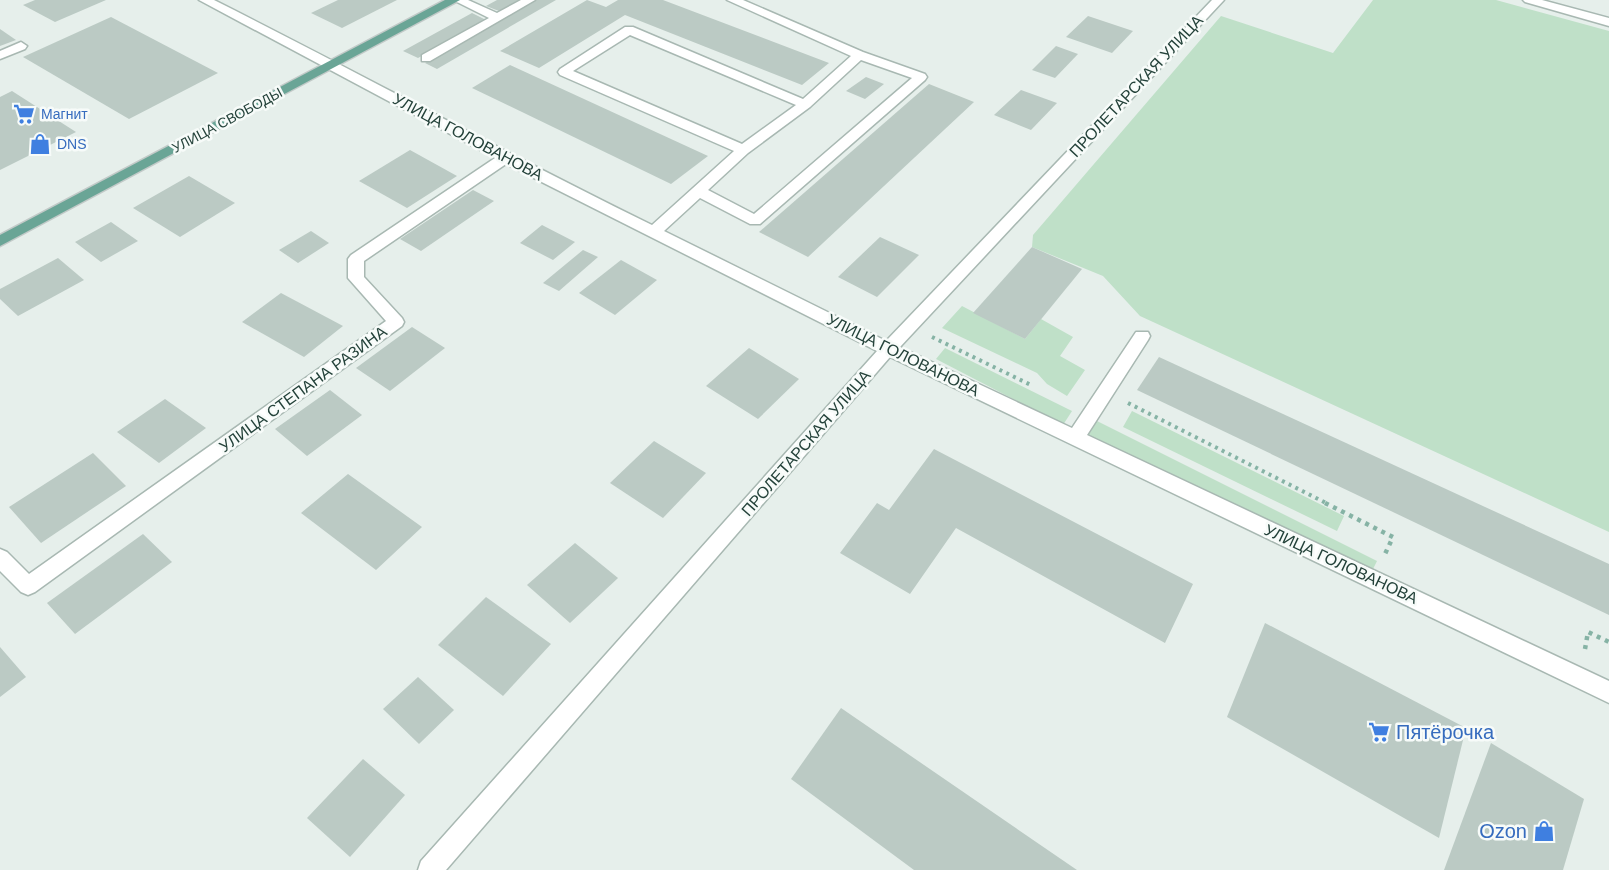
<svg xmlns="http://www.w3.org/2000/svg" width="1609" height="870" font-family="Arial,sans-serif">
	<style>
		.green { fill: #bfe0c8 }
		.building { fill: #bbcac4 }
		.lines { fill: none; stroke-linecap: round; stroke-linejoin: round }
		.minor-casing { stroke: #a8b8b2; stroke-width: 3 }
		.major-casing { stroke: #c2cac8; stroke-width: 3 }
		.path-far1 { stroke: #86b3a5; stroke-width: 4; stroke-dasharray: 3 4.5; stroke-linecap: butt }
		.path { stroke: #86b3a5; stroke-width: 4.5; stroke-dasharray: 4 5; stroke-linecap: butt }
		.minor { fill: #fff; fill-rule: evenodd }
		.major { fill: #6aa596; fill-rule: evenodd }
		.labels { text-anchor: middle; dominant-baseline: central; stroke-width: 5; stroke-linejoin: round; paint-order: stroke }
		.far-shop-label { font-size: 14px; fill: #366cbe; stroke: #f7fbf9; text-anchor: start }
		.far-street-label { font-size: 14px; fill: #24423a; stroke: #f7fbf9 }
		.street-label { font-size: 16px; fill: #24423a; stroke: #f7fbf9 }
		.near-shop-label { font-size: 20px; fill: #366cbe; stroke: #f7fbf9; text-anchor: start }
	</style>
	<rect width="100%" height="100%" fill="#e6efeb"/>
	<g class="green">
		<path d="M1373,0H1496L1609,31V532L1140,316L1103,276L1032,247L1033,235L1221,16L1333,53Z"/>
		<path d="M962,306L1025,339L1041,319L1073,337L1060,356L1085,370L1067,396L1047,384L1037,373L942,328Z"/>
		<path d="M945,348L1072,411L1063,425L936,359Z"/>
		<path d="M1132,411L1344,516L1337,531L1123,427Z"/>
		<path d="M1093,419L1377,561L1370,575L1082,435Z"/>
	</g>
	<g class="building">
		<path d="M35,0H106L55,22L23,5Z"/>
		<path d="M338,0H397L342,28L311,13Z"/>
		<path d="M497,0H519L499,11L486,6Z"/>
		<path d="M536,0H556L437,69L425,63Z"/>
		<path d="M587,0L606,7L618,0H663L829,63L802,85L625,15L539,68L500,51Z"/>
		<path d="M472,13L486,20L418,58L403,51Z"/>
		<path d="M1088,16L1133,31L1112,53L1066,37Z"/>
		<path d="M111,17L218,73L129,119L23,57Z"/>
		<path d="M0,29L16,40L0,46Z"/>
		<path d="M1056,46L1078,54L1055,78L1032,70Z"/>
		<path d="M510,65L708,156L671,184L472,88Z"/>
		<path d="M866,77L884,84L865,99L846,91Z"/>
		<path d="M929,84L974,102L808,257L759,232Z"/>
		<path d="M1021,90L1057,103L1031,130L994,115Z"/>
		<path d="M12,91L76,132L0,170V97Z"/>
		<path d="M410,150L457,176L407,208L359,181Z"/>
		<path d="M189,176L235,203L180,237L133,208Z"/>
		<path d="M473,190L494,201L421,251L400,239Z"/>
		<path d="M111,222L138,241L101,262L75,242Z"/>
		<path d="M542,225L575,242L553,260L520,243Z"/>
		<path d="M311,231L329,243L298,263L279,250Z"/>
		<path d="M880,237L919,255L877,297L838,277Z"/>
		<path d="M1032,247L1082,269L1025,339L973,313Z"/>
		<path d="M583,250L598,257L559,291L543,283Z"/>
		<path d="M58,258L84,280L18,316L0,299V289Z"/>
		<path d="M621,260L657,280L615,315L579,293Z"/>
		<path d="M281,293L343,326L304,357L242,322Z"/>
		<path d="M412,327L445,348L390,391L356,368Z"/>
		<path d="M749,348L799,379L758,419L706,386Z"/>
		<path d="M1159,357L1609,564V615L1137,390Z"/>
		<path d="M330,390L362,415L307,456L275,429Z"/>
		<path d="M165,399L206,428L159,463L117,432Z"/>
		<path d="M654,441L706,473L663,518L610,483Z"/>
		<path d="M934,449L1193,584L1165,643L956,528L910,594L840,553L877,503L889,510Z"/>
		<path d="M93,453L126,486L41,543L9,507Z"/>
		<path d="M348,474L422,527L376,570L301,513Z"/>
		<path d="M143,534L172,562L75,634L47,603Z"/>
		<path d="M575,543L618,578L570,623L527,585Z"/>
		<path d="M486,597L551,644L503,696L438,645Z"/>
		<path d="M1265,623L1466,728L1439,838L1227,717Z"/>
		<path d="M0,647L26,677L0,697Z"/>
		<path d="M418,677L454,710L419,744L383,709Z"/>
		<path d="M841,708L1077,870H914L791,779Z"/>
		<path d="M1491,743L1584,799L1563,870H1444Z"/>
		<path d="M363,759L405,795L350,857L307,818Z"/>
	</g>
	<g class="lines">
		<defs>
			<g id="minor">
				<path d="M199,0H214C361,74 505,153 652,225L734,151L560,75L558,72L560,69L625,27H633L803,99L851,56L727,0H743L863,52L925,74L927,77L925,80L760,224H750L700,198L664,231L886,341L1212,0H1224L900,347L1072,428L1136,332H1148L1150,336L1148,340L1087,435L1609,681V703L890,357L446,870H418L421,861L877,351L506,164L364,261V277L402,318L404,322L402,326L35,592L28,595L21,592L0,571V549L7,552L29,574L386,321L348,278V259L351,255L495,158ZM630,35L796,105L742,144L573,71ZM861,60L912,78L754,214L708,190L748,153L810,107Z"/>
				<path d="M453,0H468L497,13L521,0H535L430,61H422V55L489,18Z"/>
				<path d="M1523,0H1542L1609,18V26L1525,2Z"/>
				<path d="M21,42L27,46L25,49L0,59V51Z"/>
			</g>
			<path id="major" d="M445,0H460L0,246V235Z"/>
		</defs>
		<use href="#minor" class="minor-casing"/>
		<use href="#major" class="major-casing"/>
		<g class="path-far1">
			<path d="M932,337L1033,386"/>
			<path d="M1128,403L1328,504"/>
		</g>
		<g class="path">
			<path d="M1325,503L1393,537L1385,554"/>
			<path d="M1585,649L1588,632L1609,642"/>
		</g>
		<use href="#minor" class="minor"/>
		<use href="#major" class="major"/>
	</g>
	<defs>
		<symbol id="supermarket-bare" viewBox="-9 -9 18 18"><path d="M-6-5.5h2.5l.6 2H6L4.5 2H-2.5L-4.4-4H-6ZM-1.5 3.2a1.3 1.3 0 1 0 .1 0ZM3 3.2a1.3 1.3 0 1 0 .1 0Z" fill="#3f7fe0" stroke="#f7fbf9" stroke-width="2.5" paint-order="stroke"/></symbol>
		<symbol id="shop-bare" viewBox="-9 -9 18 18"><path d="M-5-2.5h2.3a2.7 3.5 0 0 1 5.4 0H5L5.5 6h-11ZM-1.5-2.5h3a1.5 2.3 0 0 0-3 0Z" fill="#3f7fe0" stroke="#f7fbf9" stroke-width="2.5" paint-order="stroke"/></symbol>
	</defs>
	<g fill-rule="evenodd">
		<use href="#supermarket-bare" x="9" y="99" width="30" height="30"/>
		<use href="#shop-bare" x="25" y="129" width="30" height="30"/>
		<use href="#supermarket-bare" x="1364" y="717" width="30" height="30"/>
		<use href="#shop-bare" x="1529" y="816" width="30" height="30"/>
	</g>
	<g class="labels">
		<g class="far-shop-label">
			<text x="41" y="114">Магнит</text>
			<text x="57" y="144">DNS</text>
		</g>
		<g class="far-street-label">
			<text transform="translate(227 120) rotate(-28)">УЛИЦА СВОБОДЫ</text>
		</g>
		<g class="street-label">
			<text transform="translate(1136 86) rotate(-47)">ПРОЛЕТАРСКАЯ УЛИЦА</text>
			<text transform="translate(468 137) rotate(28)">УЛИЦА ГОЛОВАНОВА</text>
			<text transform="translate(903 355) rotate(26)">УЛИЦА ГОЛОВАНОВА</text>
			<text transform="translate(303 389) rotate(-36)">УЛИЦА СТЕПАНА РАЗИНА</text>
			<text transform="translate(806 443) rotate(-49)">ПРОЛЕТАРСКАЯ УЛИЦА</text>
			<text transform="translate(1341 564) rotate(25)">УЛИЦА ГОЛОВАНОВА</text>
		</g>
		<g class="near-shop-label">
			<text x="1396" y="732">Пятёрочка</text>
			<text x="1527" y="831" text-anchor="end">Ozon</text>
		</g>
	</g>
</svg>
